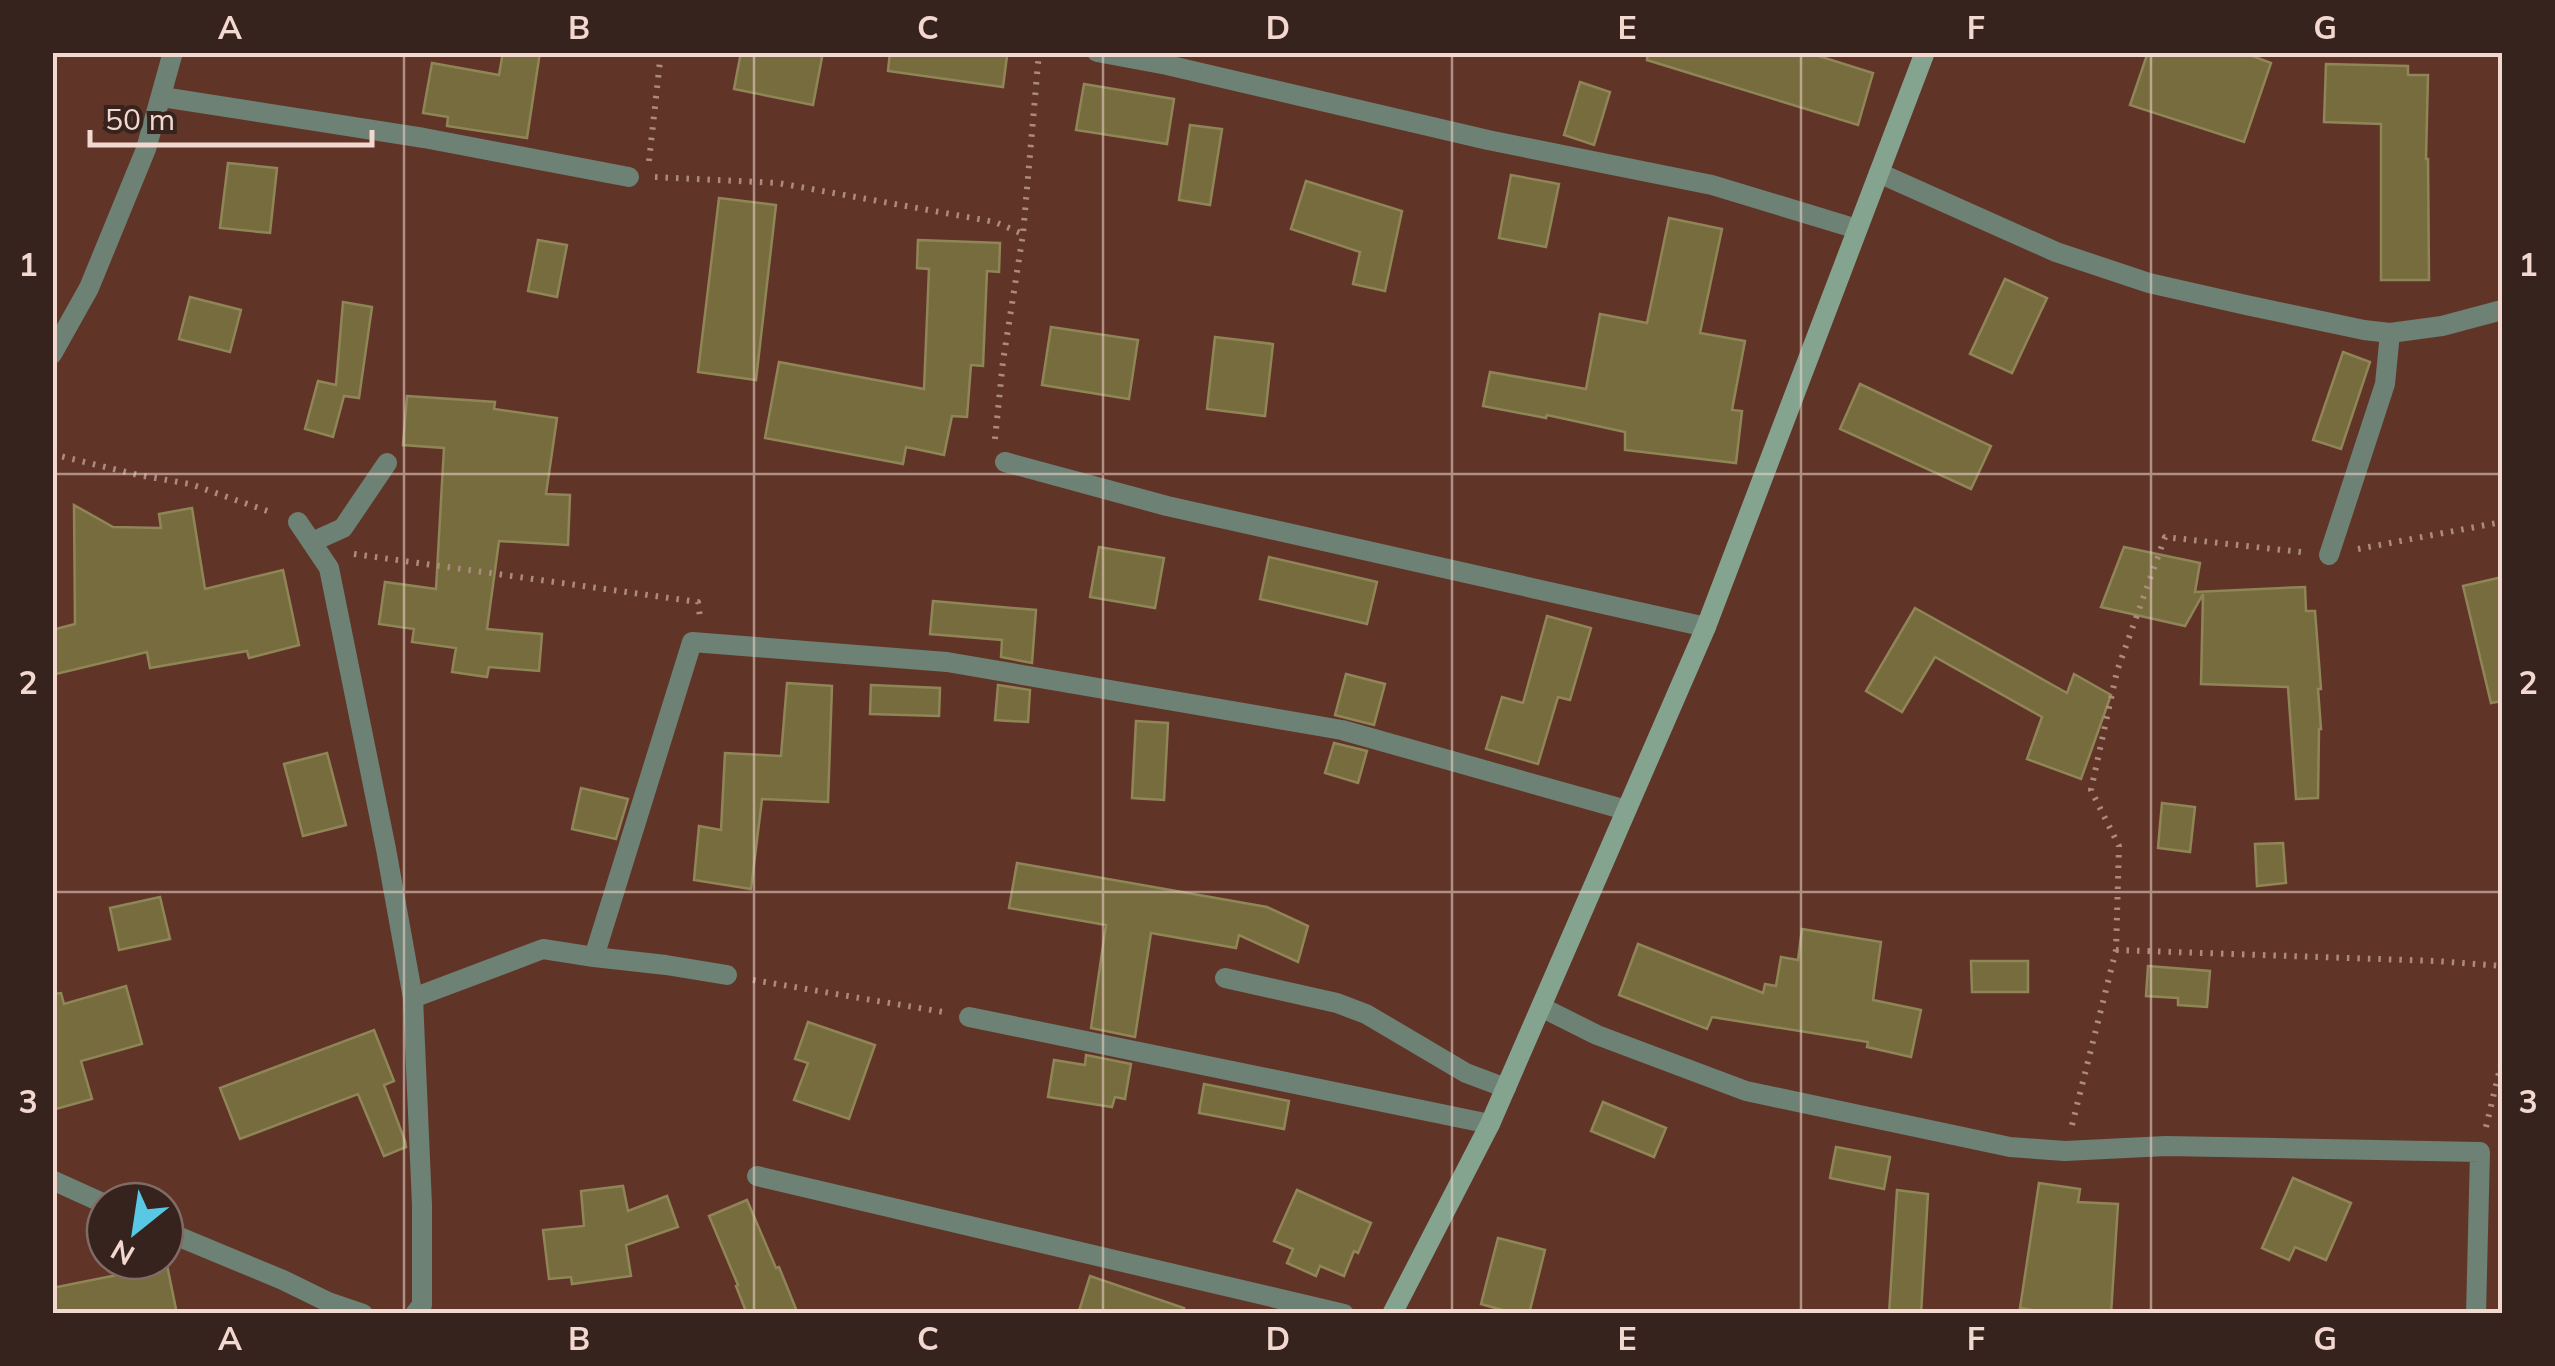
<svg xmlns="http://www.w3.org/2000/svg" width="2555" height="1366" font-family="Mulish,sans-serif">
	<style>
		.building { fill: #766c3e; stroke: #908557; stroke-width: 2.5 }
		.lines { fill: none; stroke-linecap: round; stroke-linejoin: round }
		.path { stroke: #ad8a7f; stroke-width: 6; stroke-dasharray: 2.5 8; stroke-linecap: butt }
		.service { stroke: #6d8174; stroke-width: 20 }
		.minor { stroke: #6d8174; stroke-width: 20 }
		.secondary { stroke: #84a490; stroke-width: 20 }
		.grid { fill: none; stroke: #f3d8cf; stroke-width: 2.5; stroke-opacity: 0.55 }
		.neatline { fill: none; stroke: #f3d8cf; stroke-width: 4 }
		.grid-label { font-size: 32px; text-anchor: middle; font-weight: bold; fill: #f3d8cf }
	</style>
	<rect width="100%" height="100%" fill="#603528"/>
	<g class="building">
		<path d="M503,52H540L527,138L447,126L448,117L423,113L432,63L499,75Z"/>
		<path d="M741,52H823L813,105L734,89Z"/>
		<path d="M890,52H985L1007,56L1003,87L888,71Z"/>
		<path d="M1648,52H1806L1873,73L1858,125L1647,60Z"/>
		<path d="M2148,52H2242L2271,63L2244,142L2130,105Z"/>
		<path d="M2326,64L2408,66V75H2428L2426,159H2428L2429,280H2381V124L2324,122Z"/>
		<path d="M1580,82L1610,92L1594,145L1564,135Z"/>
		<path d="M1084,84L1174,99L1167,144L1076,130Z"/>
		<path d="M1190,125L1222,129L1210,205L1179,200Z"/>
		<path d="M228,163L277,168L270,233L220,228Z"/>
		<path d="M1511,175L1559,184L1546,247L1499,238Z"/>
		<path d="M1306,181L1402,211L1385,291L1353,284L1360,252L1291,229Z"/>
		<path d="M719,198L776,205L756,380L698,372Z"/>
		<path d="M1669,218L1722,229L1700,333L1745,341L1732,410L1742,411L1736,463L1625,450V432L1547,415L1546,418L1483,406L1490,372L1586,389L1600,314L1647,323Z"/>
		<path d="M538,240L567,245L557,297L528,291Z"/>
		<path d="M918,240L1000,243L999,272L987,271L983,366L971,365L967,417L952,416L944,455L906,447L903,464L765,438L779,362L924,389L929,269L917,268Z"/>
		<path d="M2005,279L2047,298L2012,373L1970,354Z"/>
		<path d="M190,297L241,310L230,352L179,339Z"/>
		<path d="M343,302L372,307L359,398L344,396L333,437L305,429L318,381L336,385Z"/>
		<path d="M1051,327L1138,340L1129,399L1042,385Z"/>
		<path d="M1215,337L1273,344L1265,416L1207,409Z"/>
		<path d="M2343,352L2370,362L2341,449L2313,440Z"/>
		<path d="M1860,384L1991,446L1971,489L1840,429Z"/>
		<path d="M407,396L495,402L494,409L557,418L546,494L570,495L568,545L499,541L487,629L542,634L539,671L489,667L487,677L452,672L456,648L412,642L414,629L379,624L385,582L436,589L444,448L403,445Z"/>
		<path d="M74,505L113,527L161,528L159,514L192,508L205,589L283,570L299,645L249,658L247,651L150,668L147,652L52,675V630L75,624Z"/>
		<path d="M1099,547L1164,558L1155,608L1090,597Z"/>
		<path d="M2124,547L2200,563L2195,592L2305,587L2306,611H2315L2321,689H2318L2321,729H2319L2318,798L2296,799L2288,687L2201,684L2203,594L2185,626L2101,607Z"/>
		<path d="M1269,557L1377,582L1367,624L1260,599Z"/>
		<path d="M2502,577V701L2491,703L2463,586Z"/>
		<path d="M933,601L1036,610L1032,663L1001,657L1002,640L930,634Z"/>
		<path d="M1915,608L2067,693L2074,674L2111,695L2081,779L2027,759L2042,717L1935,657L1902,712L1866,691Z"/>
		<path d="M1547,616L1591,628L1570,700L1558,697L1538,764L1486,749L1502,697L1523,703Z"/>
		<path d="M1346,674L1385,684L1374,725L1335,715Z"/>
		<path d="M787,683L832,686L828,802L762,799L751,889L694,880L699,826L721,830L725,753L781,756Z"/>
		<path d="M871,685L940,688L939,716L870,714Z"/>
		<path d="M998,685L1030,690L1028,722L995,720Z"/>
		<path d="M1136,721L1168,723L1164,800L1132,798Z"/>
		<path d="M1334,743L1367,751L1358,783L1325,773Z"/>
		<path d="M327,753L346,825L303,836L284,764Z"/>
		<path d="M581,788L628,799L616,839L572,829Z"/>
		<path d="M2162,803L2195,807L2190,852L2158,848Z"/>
		<path d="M2283,843L2286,883L2257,886L2255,844Z"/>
		<path d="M1017,863L1267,907L1308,926L1298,962L1239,935L1236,948L1151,933L1135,1037L1091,1028L1106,925L1009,908Z"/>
		<path d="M160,897L170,939L119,950L110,908Z"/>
		<path d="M1802,929L1881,942L1873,1000L1921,1010L1911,1057L1867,1047L1868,1042L1712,1017L1707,1029L1619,995L1638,944L1763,993L1765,984L1776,986L1781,957L1798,960Z"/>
		<path d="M1971,961H2028V992H1972Z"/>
		<path d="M2148,966L2210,971L2207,1007L2178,1005V998L2146,996Z"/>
		<path d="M126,986L142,1044L81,1061L92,1099L52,1110V994L61,993L64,1004Z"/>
		<path d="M808,1022L875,1045L849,1119L794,1100L808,1063L795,1059Z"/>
		<path d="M374,1030L394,1081L384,1085L405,1141L406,1147L384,1156L358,1094L240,1139L220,1088Z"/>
		<path d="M1086,1055L1131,1064L1125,1099L1115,1097L1112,1107L1048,1097L1054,1060L1085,1065Z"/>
		<path d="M1204,1084L1289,1101L1284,1129L1199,1113Z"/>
		<path d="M1603,1102L1666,1128L1654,1157L1591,1131Z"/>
		<path d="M1836,1147L1890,1157L1884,1189L1830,1178Z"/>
		<path d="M2293,1178L2351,1203L2326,1260L2295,1247L2289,1260L2262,1248Z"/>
		<path d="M2039,1183L2080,1189L2078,1202L2118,1204L2111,1314H2058L2020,1308Z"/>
		<path d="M623,1186L628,1211L667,1196L678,1227L626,1245L631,1276L572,1284L571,1277L549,1279L543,1230L584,1226L581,1191Z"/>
		<path d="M1297,1190L1371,1223L1358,1253L1354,1251L1344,1276L1320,1266L1316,1276L1287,1263L1293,1249L1274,1241Z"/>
		<path d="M1897,1190L1928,1194L1921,1314H1889Z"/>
		<path d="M747,1200L776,1268L779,1267L798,1314H747L736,1286L738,1285L709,1216Z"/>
		<path d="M1498,1238L1545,1250L1529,1314H1517L1481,1304Z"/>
		<path d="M167,1265L177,1314H52V1288Z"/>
		<path d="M1090,1276L1184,1308L1183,1314H1078Z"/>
	</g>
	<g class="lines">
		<g class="path">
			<path d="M649,161L661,52"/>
			<path d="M655,177L778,183L995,222L1023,234"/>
			<path d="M995,439L1003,361L1023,234L1039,52"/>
			<path d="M52,454L138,475L190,484L273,513"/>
			<path d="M2358,549L2502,522"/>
			<path d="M354,554L698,602L700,617"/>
			<path d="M2116,950L2436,961L2502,966"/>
			<path d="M753,980L943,1012"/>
			<path d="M2072,1125L2116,950L2119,846L2091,790L2117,671L2165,537L2301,552"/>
			<path d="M2486,1127L2502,1060"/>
		</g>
		<g class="service">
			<path d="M162,97L424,138L629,177"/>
			<path d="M1879,173L2056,252L2149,283L2246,305L2364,330L2390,333L2442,326L2502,310"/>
			<path d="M52,354L89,288L146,149L173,52"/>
			<path d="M298,522L329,568L386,849L413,998L422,1205V1305L415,1314"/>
			<path d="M312,542L343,528L387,463"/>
			<path d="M2329,555L2385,384L2390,333"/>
			<path d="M594,957L692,642L947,662L1342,730L1626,810"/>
			<path d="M1225,978L1337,1003L1366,1014L1466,1073L1506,1088"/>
			<path d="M413,998L543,949L594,957L666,965L727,975"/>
			<path d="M969,1017L1490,1124"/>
			<path d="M757,1176L1344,1314"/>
		</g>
		<g class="minor">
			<path d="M1097,52L1167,65L1488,140L1712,185L1857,229"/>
			<path d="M1005,462L1167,506L1706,627"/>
			<path d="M1541,1007L1597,1035L1746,1091L2010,1147L2065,1151L2166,1146L2480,1152L2476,1314"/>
			<path d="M52,1180L105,1204"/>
			<path d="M165,1231L283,1280L328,1302L363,1314"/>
		</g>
		<path class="secondary" d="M1392,1314L1490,1124L1706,627L1925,52"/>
	</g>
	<path class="grid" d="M404,52V1314M754,52V1314M1103,52V1314M1452,52V1314M1801,52V1314M2151,52V1314M52,474H2502M52,892H2502"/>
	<rect width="2555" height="1366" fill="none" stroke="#37231d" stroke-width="110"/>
	<g transform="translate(135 1231) rotate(210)"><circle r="48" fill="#37231d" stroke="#826b64" stroke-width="2.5"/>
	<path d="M0-8L18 38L0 25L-18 38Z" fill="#59c8e5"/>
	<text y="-15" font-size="28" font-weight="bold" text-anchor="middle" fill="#f3d8cf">N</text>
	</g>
	<path d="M90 130v15h282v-15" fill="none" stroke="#f3d8cf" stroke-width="5"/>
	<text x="105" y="130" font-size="30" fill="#f3d8cf" stroke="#37231d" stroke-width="8" paint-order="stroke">50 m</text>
	<rect x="55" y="55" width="2445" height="1256" class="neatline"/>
	<g class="grid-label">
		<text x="230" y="39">A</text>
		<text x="579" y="39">B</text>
		<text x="928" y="39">C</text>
		<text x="1278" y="39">D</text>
		<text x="1627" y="39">E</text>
		<text x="1976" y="39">F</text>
		<text x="2325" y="39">G</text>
		<text x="28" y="276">1</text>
		<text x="2528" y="276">1</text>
		<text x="28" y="694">2</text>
		<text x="2528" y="694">2</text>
		<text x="28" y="1113">3</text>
		<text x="2528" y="1113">3</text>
		<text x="230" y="1350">A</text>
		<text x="579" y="1350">B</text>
		<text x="928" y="1350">C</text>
		<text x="1278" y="1350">D</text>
		<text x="1627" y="1350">E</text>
		<text x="1976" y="1350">F</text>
		<text x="2325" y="1350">G</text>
	</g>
</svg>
